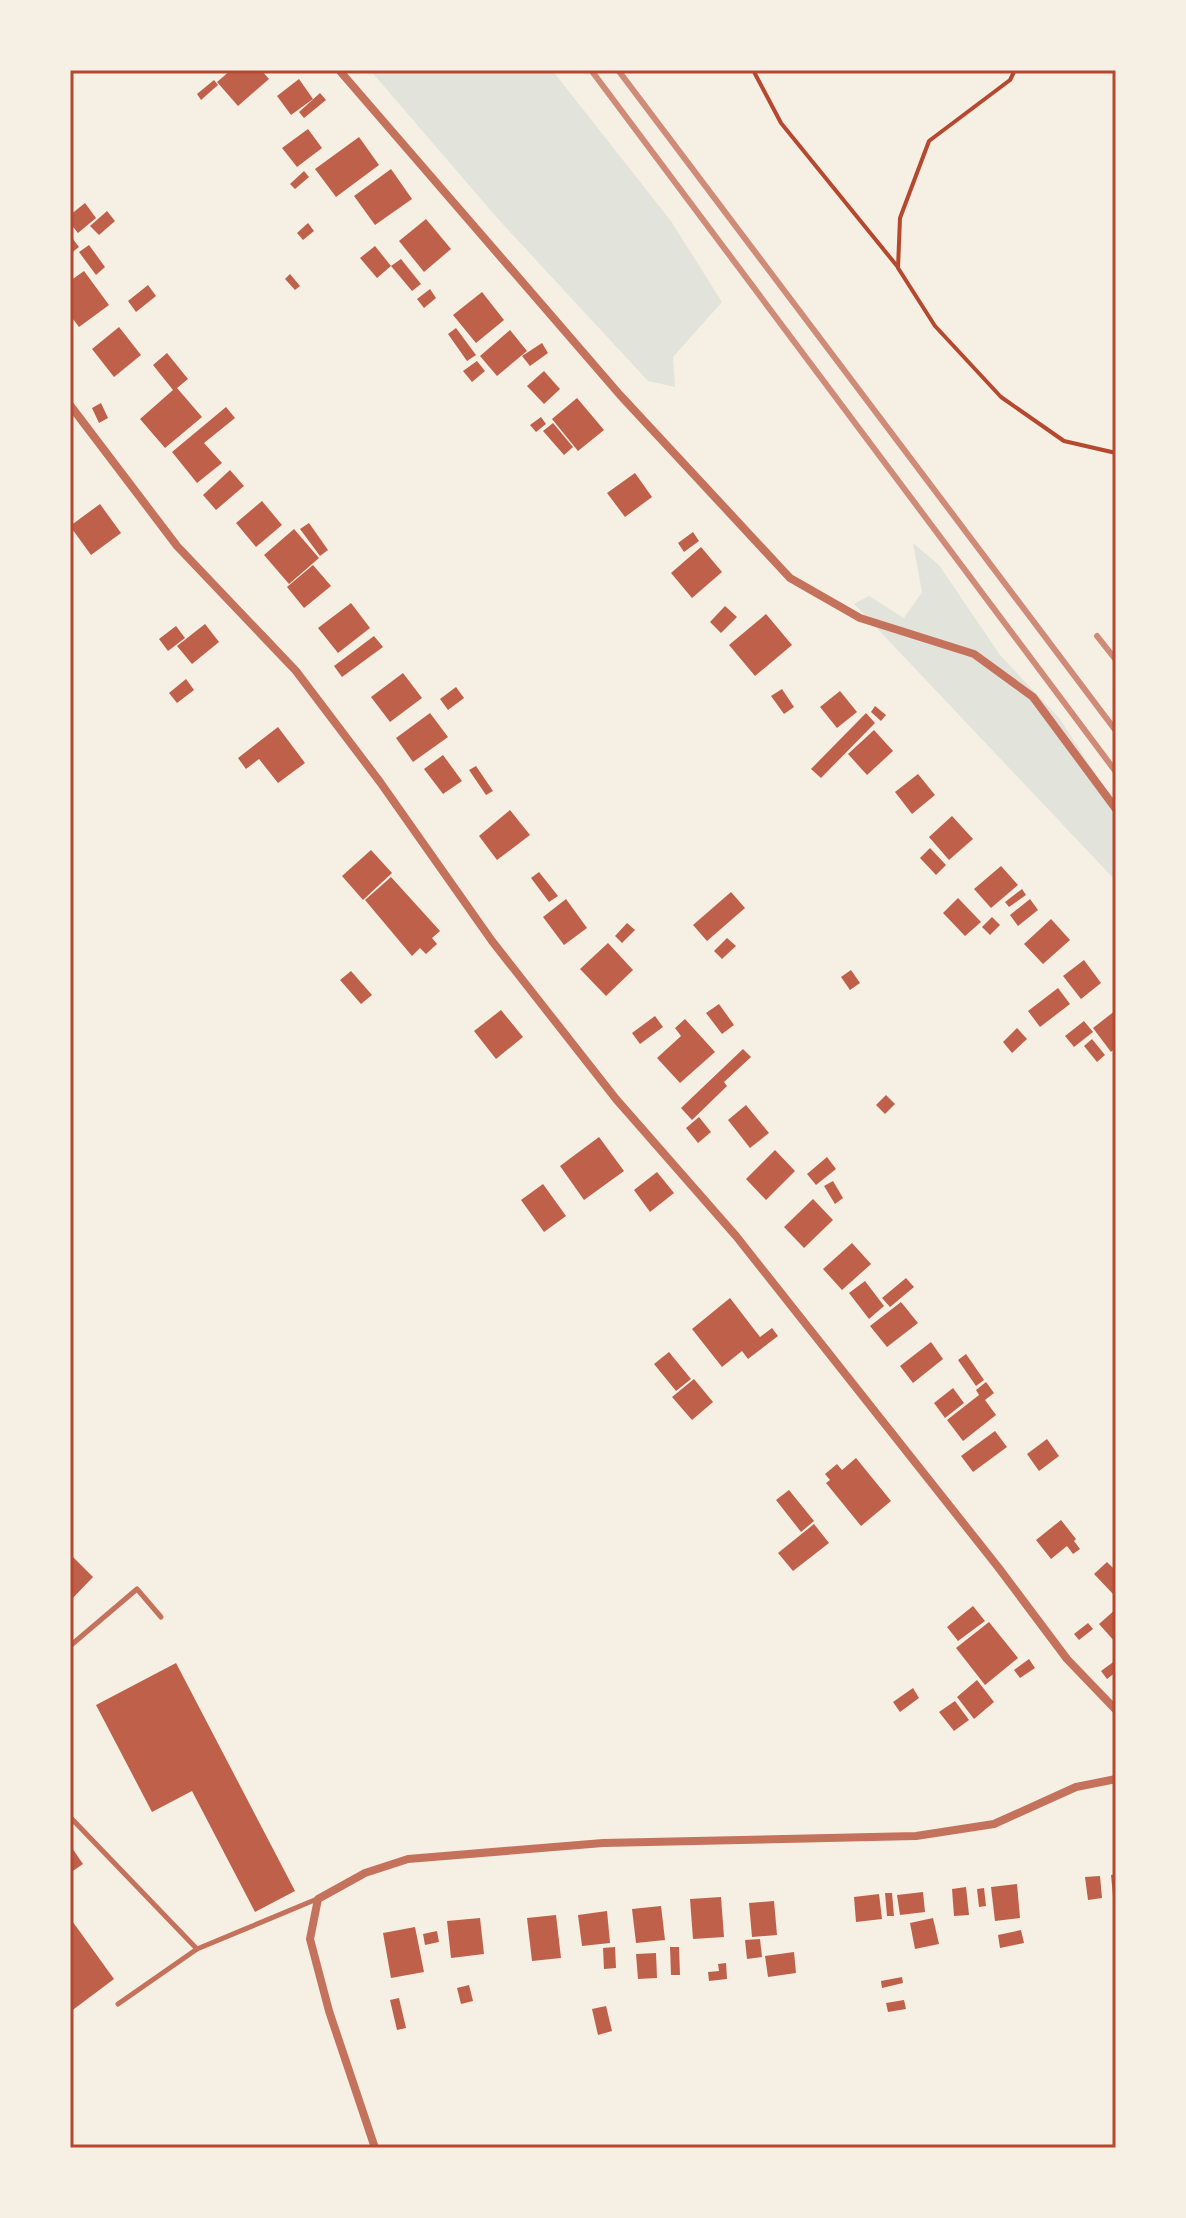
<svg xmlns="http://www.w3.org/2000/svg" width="1186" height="2218" font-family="'DejaVu Sans',sans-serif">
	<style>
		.green { fill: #e2e4dc }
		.building { fill: #bf614a }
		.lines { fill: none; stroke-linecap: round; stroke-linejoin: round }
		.path { stroke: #b5482f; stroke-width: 4 }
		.service { stroke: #c5725c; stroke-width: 5 }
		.minor { stroke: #c5725c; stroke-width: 8 }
		.rail { stroke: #cf8b77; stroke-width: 6 }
		.neatline { fill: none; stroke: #b5482f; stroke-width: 3 }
	</style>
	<rect width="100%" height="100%" fill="#f6efe4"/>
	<g class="green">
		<path d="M370,70H552L671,221L722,302L673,357L675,387L648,381L498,219Z"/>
		<path d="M913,543L939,565L1000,655L1060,719L1089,764L1116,810V881L854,604L869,596L904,618L922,592Z"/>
	</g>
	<g class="building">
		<path d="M231,70H261L269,79L238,106L217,82Z"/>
		<path d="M299,79L313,99L291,115L277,96Z"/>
		<path d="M214,80L218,85L201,100L197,94Z"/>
		<path d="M320,93L326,100L304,118L299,112Z"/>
		<path d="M308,129L322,148L297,167L282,148Z"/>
		<path d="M359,137L379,165L336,197L315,169Z"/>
		<path d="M391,169L412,199L375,225L354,196Z"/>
		<path d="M304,171L309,177L295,189L290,184Z"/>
		<path d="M85,203L96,218L78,233L70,223V215Z"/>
		<path d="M107,211L115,221L99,235L90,226Z"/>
		<path d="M426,219L451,249L424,272L399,241Z"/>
		<path d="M308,223L314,231L303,240L297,233Z"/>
		<path d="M70,235L79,247L70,254Z"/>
		<path d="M89,245L105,267L96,275L79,252Z"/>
		<path d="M375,246L391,266L377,278L360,258Z"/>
		<path d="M401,259L421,284L412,291L391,266Z"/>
		<path d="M84,271L109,305L79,327L70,315V281Z"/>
		<path d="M290,274L300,286L295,290L285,279Z"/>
		<path d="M148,285L156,296L136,312L128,301Z"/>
		<path d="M430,289L436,298L424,308L417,299Z"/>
		<path d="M482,292L504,320L476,343L453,315Z"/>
		<path d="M119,327L141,355L114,377L92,349Z"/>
		<path d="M456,328L476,355L467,361L448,334Z"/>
		<path d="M510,330L527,351L497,376L480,356Z"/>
		<path d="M542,343L548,353L530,366L522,356Z"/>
		<path d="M167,353L188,379L177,388L202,417L165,448L140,419L173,390L153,365Z"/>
		<path d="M477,361L485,371L472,382L463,371Z"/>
		<path d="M544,371L560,389L544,404L527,386Z"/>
		<path d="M577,398L604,430L578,451L552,419Z"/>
		<path d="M101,403L108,418L99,423L92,408Z"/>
		<path d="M226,407L235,418L204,443L222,463L197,483L172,452Z"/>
		<path d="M541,417L546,424L536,432L530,425Z"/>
		<path d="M553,423L573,447L564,455L543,431Z"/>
		<path d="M230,470L244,486L216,510L203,495Z"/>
		<path d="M635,473L652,497L625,517L607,493Z"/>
		<path d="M262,501L282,525L256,547L236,523Z"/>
		<path d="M100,504L121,533L91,555L70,526Z"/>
		<path d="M309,523L328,550L320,556L300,529Z"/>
		<path d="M294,529L319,558L289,584L264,555Z"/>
		<path d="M693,532L699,541L684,552L678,543Z"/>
		<path d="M701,547L722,572L692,598L671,573Z"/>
		<path d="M313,565L331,586L304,608L287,587Z"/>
		<path d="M351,603L370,628L338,653L318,628Z"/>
		<path d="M725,606L737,617L721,633L710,622Z"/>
		<path d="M766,614L792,645L755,676L729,645Z"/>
		<path d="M205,624L219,642L192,664L177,646Z"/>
		<path d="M176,626L185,638L168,651L159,639Z"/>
		<path d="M374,636L383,647L342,677L334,666Z"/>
		<path d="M403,673L422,698L390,722L371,697Z"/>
		<path d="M186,679L194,690L177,703L169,693Z"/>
		<path d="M456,687L464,698L448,710L440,699Z"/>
		<path d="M782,689L794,707L784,714L771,696Z"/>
		<path d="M840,691L857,712L837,728L820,707Z"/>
		<path d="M875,706L886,715L881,721L871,712Z"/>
		<path d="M430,713L448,737L413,762L396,738Z"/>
		<path d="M866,713L875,723L821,778L811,769Z"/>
		<path d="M278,727L305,763L278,783L259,759L246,769L238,758Z"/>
		<path d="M874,730L893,751L867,775L848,754Z"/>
		<path d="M443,755L462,781L443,794L424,769Z"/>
		<path d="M476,766L493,791L486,795L469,770Z"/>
		<path d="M918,774L935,795L912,814L895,792Z"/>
		<path d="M510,810L530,835L497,860L479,836Z"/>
		<path d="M952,816L973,839L949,860L929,837Z"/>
		<path d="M930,848L946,865L936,875L920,858Z"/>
		<path d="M371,850L392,873L363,900L342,876Z"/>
		<path d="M1001,866L1018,885L991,908L974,889Z"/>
		<path d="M539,872L558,896L549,902L531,878Z"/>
		<path d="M391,877L440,931L432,938L437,944L426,954L420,948L412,956L365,900Z"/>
		<path d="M1022,889L1026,895L1009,907L1005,902Z"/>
		<path d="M731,892L745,908L707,941L693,925Z"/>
		<path d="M958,898L981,922L965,936L943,913Z"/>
		<path d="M566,899L587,928L564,945L543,917Z"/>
		<path d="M1030,899L1038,910L1018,926L1010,915Z"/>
		<path d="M992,917L1000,925L990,935L982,927Z"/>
		<path d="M1051,919L1070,940L1043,964L1024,944Z"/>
		<path d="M627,923L635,930L622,943L615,936Z"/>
		<path d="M727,938L736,946L722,959L714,951Z"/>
		<path d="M608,943L633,970L606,996L580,969Z"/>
		<path d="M1084,960L1101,983L1081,999L1063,976Z"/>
		<path d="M851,970L860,983L850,990L841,977Z"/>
		<path d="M351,971L372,995L361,1004L340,980Z"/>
		<path d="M1058,988L1070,1004L1040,1027L1028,1011Z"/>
		<path d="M719,1004L734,1025L722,1034L706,1013Z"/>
		<path d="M501,1010L523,1037L496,1059L474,1031Z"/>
		<path d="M1116,1010V1047L1111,1052L1093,1028Z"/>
		<path d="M655,1016L663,1027L640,1044L632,1033Z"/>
		<path d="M685,1019L715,1052L680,1083L657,1058L681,1036L675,1028Z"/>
		<path d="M1084,1021L1093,1032L1074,1047L1065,1036Z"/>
		<path d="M1017,1028L1027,1039L1012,1053L1003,1042Z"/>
		<path d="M1092,1039L1105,1055L1097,1062L1084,1046Z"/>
		<path d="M743,1049L751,1057L724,1082L727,1086L692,1120L681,1108Z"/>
		<path d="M886,1095L895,1104L885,1114L876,1105Z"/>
		<path d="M746,1105L769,1133L750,1148L728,1120Z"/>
		<path d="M699,1117L711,1132L698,1143L686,1128Z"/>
		<path d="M599,1137L624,1171L584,1200L560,1166Z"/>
		<path d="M775,1150L795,1171L766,1200L746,1179Z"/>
		<path d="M827,1157L836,1169L816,1185L807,1174Z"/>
		<path d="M657,1172L674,1193L650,1212L634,1190Z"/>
		<path d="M833,1181L843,1198L835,1204L824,1186Z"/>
		<path d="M543,1184L566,1216L544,1232L521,1200Z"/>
		<path d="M813,1199L833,1220L804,1248L784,1227Z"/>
		<path d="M852,1243L871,1264L842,1290L823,1269Z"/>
		<path d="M906,1278L914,1287L890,1307L882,1298Z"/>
		<path d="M865,1281L884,1306L869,1319L849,1293Z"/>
		<path d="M730,1298L760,1337L772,1328L778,1336L748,1359L742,1351L722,1367L692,1329Z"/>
		<path d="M901,1302L918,1323L887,1347L870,1326Z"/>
		<path d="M931,1342L943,1359L913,1383L900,1366Z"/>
		<path d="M669,1352L691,1379L676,1391L654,1364Z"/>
		<path d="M966,1354L984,1380L976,1386L958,1360Z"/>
		<path d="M694,1379L713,1402L692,1420L672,1397Z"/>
		<path d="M986,1382L994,1393L985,1400L996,1415L963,1441L947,1420L979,1395L976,1390Z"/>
		<path d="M953,1388L964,1403L945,1418L934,1403Z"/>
		<path d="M995,1431L1007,1447L973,1472L961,1456Z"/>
		<path d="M1047,1439L1059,1456L1039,1471L1027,1454Z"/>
		<path d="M856,1458L891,1501L861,1526L826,1483L830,1480L825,1474L837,1464L842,1470Z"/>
		<path d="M789,1490L814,1521L801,1532L776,1500Z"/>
		<path d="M1061,1520L1076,1539L1074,1541L1080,1549L1073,1554L1067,1546L1051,1559L1036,1540Z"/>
		<path d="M814,1524L829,1543L793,1571L778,1553Z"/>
		<path d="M70,1554L93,1577L70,1601Z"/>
		<path d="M1107,1562L1116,1571L1114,1595L1094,1574Z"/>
		<path d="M973,1606L985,1621L958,1641L947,1627Z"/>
		<path d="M1116,1609V1643L1099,1624Z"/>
		<path d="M989,1622L1018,1658L985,1685L956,1648Z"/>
		<path d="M1088,1623L1093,1629L1079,1640L1074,1634Z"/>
		<path d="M1029,1659L1035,1668L1020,1678L1014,1670Z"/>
		<path d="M1116,1660V1672L1107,1679L1101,1671Z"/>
		<path d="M176,1663L295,1891L255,1912L192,1791L152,1812L96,1705Z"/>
		<path d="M977,1680L994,1702L974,1719L957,1697Z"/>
		<path d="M913,1688L919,1698L900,1712L893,1702Z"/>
		<path d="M955,1701L969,1720L954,1731L939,1712Z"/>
		<path d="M70,1845L83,1864L70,1873Z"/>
		<path d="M1116,1874V1906H1114L1111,1875Z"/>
		<path d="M1100,1876L1102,1898L1088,1900L1085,1877Z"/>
		<path d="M1017,1884L1020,1918L995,1921L991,1887Z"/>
		<path d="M966,1887L969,1915L954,1916L952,1889Z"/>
		<path d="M984,1888L986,1906L979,1907L977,1889Z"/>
		<path d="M923,1892L925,1912L900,1915L897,1895Z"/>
		<path d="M885,1893H892L894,1916H887Z"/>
		<path d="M879,1894L882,1919L856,1922L854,1897Z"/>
		<path d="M721,1897L724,1937L693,1939L690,1899Z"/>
		<path d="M774,1901L777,1935L752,1937L749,1903Z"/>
		<path d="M661,1906L665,1940L636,1943L632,1909Z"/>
		<path d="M607,1911L610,1943L582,1946L578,1915Z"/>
		<path d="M556,1915L561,1958L532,1961L527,1918Z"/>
		<path d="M70,1918L114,1979L70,2012Z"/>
		<path d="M480,1918L484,1954L451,1958L447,1921Z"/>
		<path d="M933,1918L939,1944L915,1949L910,1923Z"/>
		<path d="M415,1927L424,1972L391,1978L383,1933Z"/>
		<path d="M1021,1930L1024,1943L1000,1948L998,1935Z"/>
		<path d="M437,1931L439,1942L425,1945L423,1934Z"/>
		<path d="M760,1939L762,1957L747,1959L745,1940Z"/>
		<path d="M615,1947L616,1968L604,1969L603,1948Z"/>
		<path d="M670,1947H679L680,1975H671Z"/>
		<path d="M794,1952L796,1973L768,1977L765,1956Z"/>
		<path d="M656,1953L657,1978L638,1979L636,1954Z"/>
		<path d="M726,1963L727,1979L709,1981L708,1972L719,1971L718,1964Z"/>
		<path d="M902,1977L903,1983L882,1988L881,1981Z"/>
		<path d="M469,1985L473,2001L461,2004L457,1988Z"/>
		<path d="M399,1998L406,2028L397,2030L390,2000Z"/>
		<path d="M904,2000L906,2009L888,2012L886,2003Z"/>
		<path d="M606,2006L612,2031L598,2035L592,2009Z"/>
	</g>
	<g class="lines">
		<g class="path">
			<path d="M753,70L781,123L897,266"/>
			<path d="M1015,70L1010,80L929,141L900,218L898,268L935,326L1001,397L1064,441L1116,453"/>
		</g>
		<g class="service">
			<path d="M70,1646L137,1589L161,1617"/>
			<path d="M70,1817L197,1949"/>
			<path d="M118,2004L197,1949L317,1899"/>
		</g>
		<g class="minor">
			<path d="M339,70L620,395L790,578L860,618L974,654L1033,697L1116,809"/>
			<path d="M70,405L177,546L296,671L380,782L492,941L616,1099L736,1236L998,1567L1067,1659L1116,1710"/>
			<path d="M375,2148L329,2011L310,1939L318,1899L365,1873L408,1859L603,1843L916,1836L994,1824L1076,1787L1116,1779"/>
		</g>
		<g class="rail">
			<path d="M591,70L1116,772"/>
			<path d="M618,70L1116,731"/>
			<path d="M1097,636L1116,660"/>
		</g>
	</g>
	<rect width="1186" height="2218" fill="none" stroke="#f6efe4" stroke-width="144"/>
	<rect x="72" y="72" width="1042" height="2074" class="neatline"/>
</svg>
